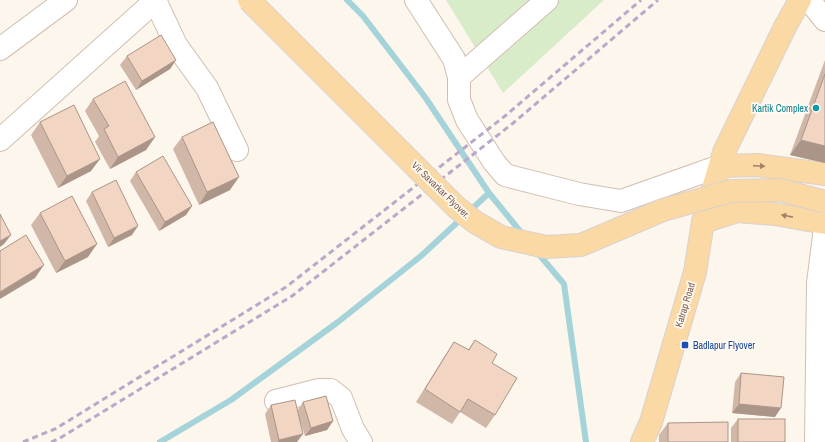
<svg xmlns="http://www.w3.org/2000/svg" width="825" height="442" font-family="'Archivo Narrow',sans-serif">
	<style>
		.green { fill: #d8ecc9 }
		.lines { fill: none; stroke-linecap: round; stroke-linejoin: round }
		.stream { stroke: #a5d3da; stroke-width: 6 }
		.minor-casing { stroke: #d1beb0; stroke-width: 24 }
		.major-casing { stroke: #dad1cd; stroke-width: 24 }
		.minor { stroke: #fff; stroke-width: 22 }
		.major { stroke: #fbd9a5; stroke-width: 22 }
		.rail { stroke: #b9a8c9; stroke-width: 3; stroke-dasharray: 6 4; stroke-linecap: butt }
		.major-bridge-casing { stroke: #dad1cd; stroke-width: 24; stroke-linecap: butt }
		.major-bridge { stroke: #fbd9a5; stroke-width: 22 }
		.wall { fill: #d1b7a8 }
		.shaded-wall { fill: #aa9588 }
		.building { fill: #f3d5c3; stroke: #aa9588 }
		.oneway { fill: #a18267 }
		.culture-dot { fill: #0f9aa8; stroke: #fffaf3; stroke-width: 1.5 }
		.transit-dot { fill: #1a4fb4; stroke: #fffaf3; stroke-width: 1.5 }
		.labels { text-anchor: middle; dominant-baseline: central; stroke-width: 3.5; stroke-linejoin: round; paint-order: stroke }
		.culture-label { font-size: 10px; fill: #0d838f; stroke: #fffaf3; text-anchor: end }
		.street-label { font-size: 10px; fill: #7a5c4d; stroke: #fffaf3 }
		.transit-label { font-size: 10px; fill: #164399; stroke: #fffaf3; text-anchor: start }
	</style>
	<rect width="100%" height="100%" fill="#fdf6ec"/>
	<path class="green" d="M446,0H604L503,93Z"/>
	<g class="lines">
		<g class="stream">
			<path d="M347,0L363,16L425,97L489,193L524,236"/>
			<path d="M536,251L564,284L586,442"/>
			<path d="M160,442L231,400L338,322L421,256L489,193"/>
		</g>
		<defs>
			<g id="minor">
				<path d="M155,0L176,45L207,88L237,150"/>
				<path d="M416,0L454,59L459,77V100L467,120L494,162L505,175L579,194L621,201L720,166"/>
				<path d="M809,0L825,20"/>
				<path d="M0,49L66,0"/>
				<path d="M459,77L547,0"/>
				<path d="M0,140L155,1"/>
				<path d="M276,401L319,390H331L341,398L353,429L361,442"/>
				<path d="M816,442L818,283L825,228"/>
			</g>
			<g id="major">
				<path d="M720,166L758,165L825,174"/>
				<path d="M703,222L737,211L775,214L825,223"/>
				<path d="M642,442L651,422L695,272L703,222L724,152L785,27L800,0"/>
			</g>
		</defs>
		<use href="#minor" class="minor-casing"/>
		<use href="#major" class="major-casing"/>
		<use href="#minor" class="minor"/>
		<use href="#major" class="major"/>
		<g class="rail">
			<path d="M23,442L55,429L286,287L505,116L641,0"/>
			<path d="M51,442L60,438L292,296L512,124L658,0"/>
		</g>
		<defs>
			<path id="major-bridge" d="M249,0L456,207L475,222L501,237L546,247L581,245L663,210L731,191L781,190L825,202"/>
		</defs>
		<use href="#major-bridge" class="major-bridge-casing"/>
		<use href="#major-bridge" class="major-bridge"/>
	</g>
	<g class="wall">
		<path d="M127,56L176,60L170,69L136,90L120,65Z"/>
		<path d="M825,60V163L790,155Z"/>
		<path d="M93,99L155,137L146,150L110,169L95,142L99,136L85,111Z"/>
		<path d="M40,122L91,171L58,188L31,135Z"/>
		<path d="M182,137L230,190L199,205L173,149Z"/>
		<path d="M136,172L192,206L186,215L159,231L130,181Z"/>
		<path d="M92,192L132,235L108,247L86,201Z"/>
		<path d="M40,213L88,257L56,273L31,225Z"/>
		<path d="M475,340L492,363L495,415L486,428L460,412L452,424L416,402L446,354L454,342L468,350Z"/>
		<path d="M741,373L775,417L732,413L735,382Z"/>
		<path d="M303,402L333,421L327,430L305,436L297,412V442H271L265,414L271,405L297,411Z"/>
		<path d="M738,419L785,442H731V428Z"/>
		<path d="M668,423L728,442H659V435Z"/>
	</g>
	<g class="shaded-wall">
		<path d="M176,60L170,69L136,90L142,81Z"/>
		<path d="M155,137L146,150L110,169L118,157Z"/>
		<path d="M801,140L825,146V163L790,155Z"/>
		<path d="M100,159L91,171L58,188L67,176Z"/>
		<path d="M239,177L230,190L199,205L207,192Z"/>
		<path d="M192,206L186,215L159,231L165,222Z"/>
		<path d="M138,226L132,235L108,247L114,238Z"/>
		<path d="M11,235L4,244L0,247V241Z"/>
		<path d="M97,244L88,257L56,273L65,261Z"/>
		<path d="M44,265L35,278L0,299V292Z"/>
		<path d="M739,404L781,408L775,417L732,413Z"/>
		<path d="M333,421L327,430L305,436L311,428Z"/>
		<path d="M303,434L297,442H278L279,440Z"/>
	</g>
	<g class="building">
		<path d="M161,35L176,60L142,81L127,56Z"/>
		<path d="M825,74V146L801,140Z"/>
		<path d="M125,81L155,137L118,157L104,129L109,126L93,99Z"/>
		<path d="M74,105L100,159L67,176L40,122Z"/>
		<path d="M213,122L239,177L207,192L182,137Z"/>
		<path d="M163,156L192,206L165,222L136,172Z"/>
		<path d="M116,180L138,226L114,238L92,192Z"/>
		<path d="M72,196L97,244L65,261L40,213Z"/>
		<path d="M0,214L11,235L0,241Z"/>
		<path d="M26,235L44,265L0,292V251Z"/>
		<path d="M475,340L497,354L492,363L517,378L495,415L468,399L460,412L425,389L454,342L469,350Z"/>
		<path d="M741,373L784,377L781,408L739,404Z"/>
		<path d="M326,396L333,421L311,428L303,402Z"/>
		<path d="M295,400L303,434L279,440L271,405Z"/>
		<rect x="738" y="419" width="47" height="23"/>
		<path d="M728,422V442H668V423Z"/>
	</g>
	<defs><path id="oneway-solid" d="M-6-.8H1V-3.2L6.5 0L1 3.2V.8H-6Z"/></defs>
	<g class="oneway">
		<use href="#oneway-solid" transform="translate(759 166) rotate(3)"/>
		<use href="#oneway-solid" transform="translate(787 216) rotate(-169)"/>
	</g>
	<circle class="culture-dot" cx="816" cy="108" r="4"/>
	<rect class="transit-dot" x="681" y="341" width="8" height="8" rx="2"/>
	<g class="labels">
		<g class="culture-label">
			<text x="808" y="108">Kartik Complex</text>
		</g>
		<g class="street-label">
			<text transform="translate(441 190) rotate(44)">Vir Savarkar Flyover.</text>
			<text transform="translate(685 305) rotate(-73)">Katrap Road</text>
		</g>
		<g class="transit-label">
			<text x="693" y="345">Badlapur Flyover</text>
		</g>
	</g>
</svg>
